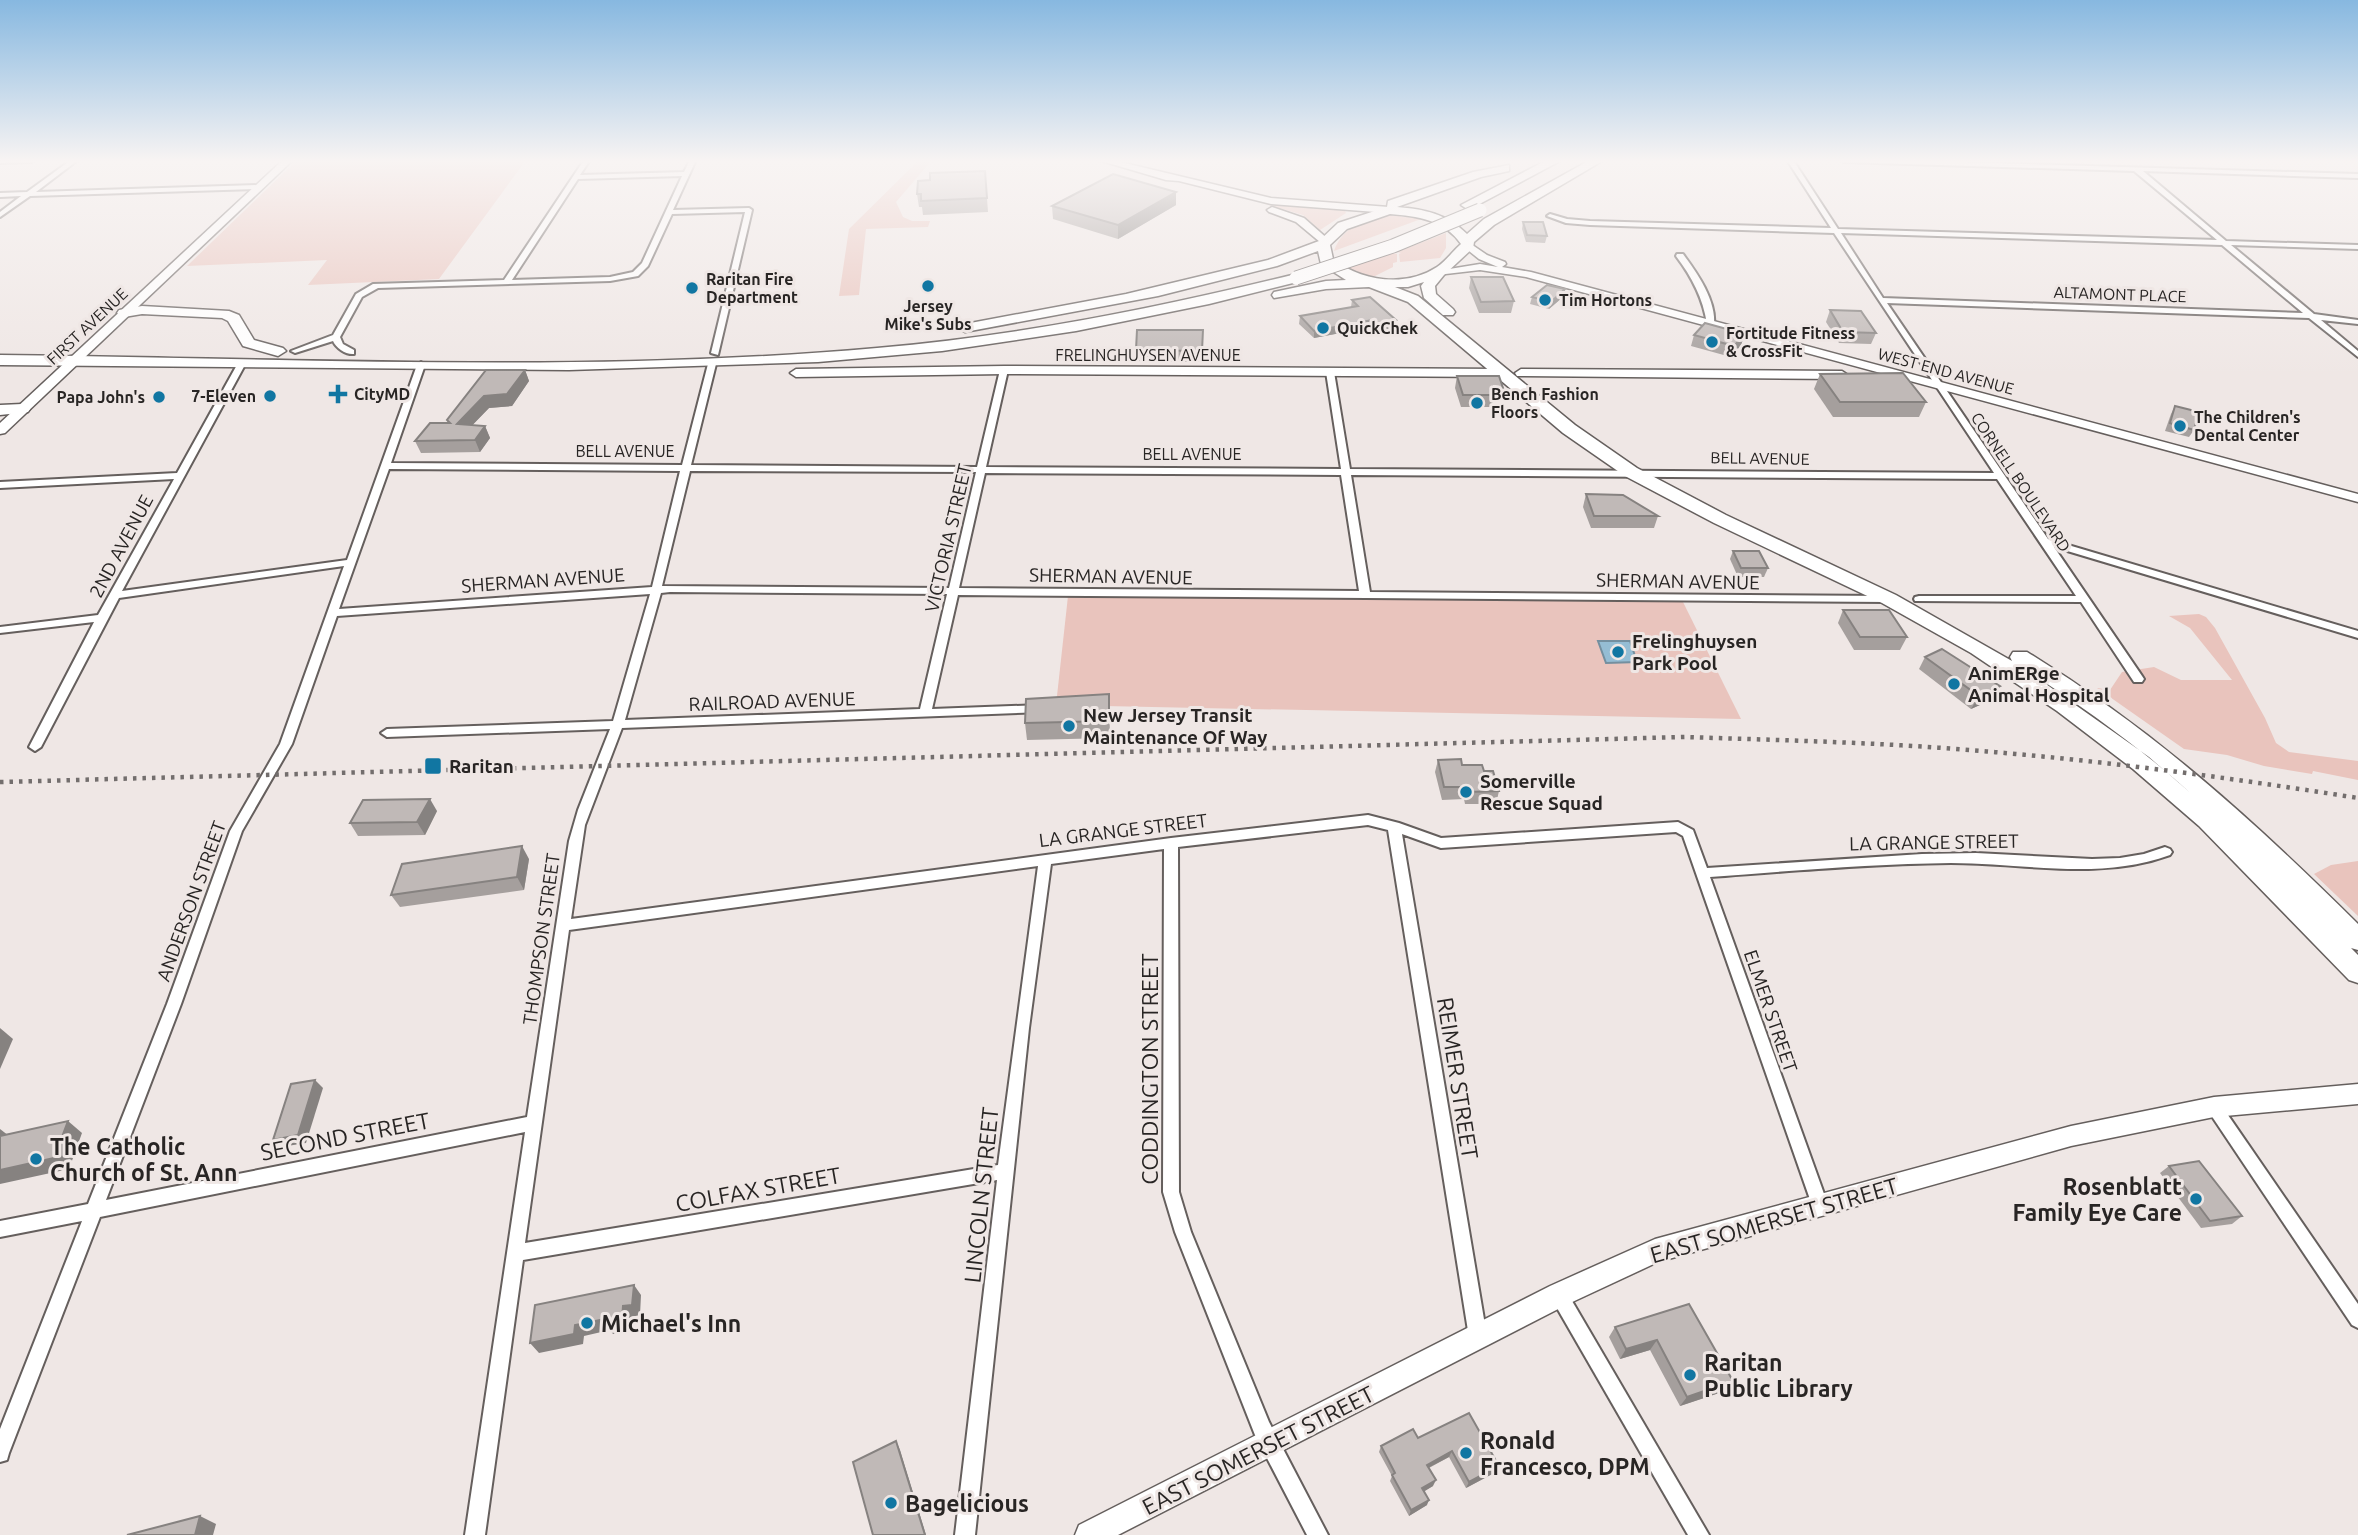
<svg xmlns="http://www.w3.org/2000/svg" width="2358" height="1535" font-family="Ubuntu,sans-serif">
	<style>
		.green { fill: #e9c4bd }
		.water { fill: #95bdd4; stroke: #748f9f; stroke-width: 2 }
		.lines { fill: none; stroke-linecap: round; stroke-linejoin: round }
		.street-casing { stroke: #655f5d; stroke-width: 4 }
		.secondary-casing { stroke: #655f5d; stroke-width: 3 }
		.highway-casing { stroke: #655f5d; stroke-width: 3 }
		.street { fill: #fff; fill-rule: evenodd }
		.secondary { fill: #fff; fill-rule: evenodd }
		.highway { fill: #fff; fill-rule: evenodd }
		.rail { stroke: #736e6d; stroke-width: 4.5; stroke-dasharray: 3.5 6; stroke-linecap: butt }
		.highway-bridge-casing { stroke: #655f5d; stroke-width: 15; stroke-linecap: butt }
		.highway-bridge { stroke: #fff; stroke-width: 13 }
		.wall { fill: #a59f9d }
		.shaded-wall { fill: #868280 }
		.building { fill: #c0b9b7; stroke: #868280; stroke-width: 2 }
		.poi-dot { fill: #1176a2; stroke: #efe7e5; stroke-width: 2.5 }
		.labels { text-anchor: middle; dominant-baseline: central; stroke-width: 6; stroke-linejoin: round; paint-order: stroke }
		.far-poi-label { font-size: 16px; font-weight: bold; fill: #282524; stroke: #efe7e5; text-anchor: start }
		.far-street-label { font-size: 16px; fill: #282524; stroke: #efe7e5 }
		.street-label { font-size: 19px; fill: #282524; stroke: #efe7e5 }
		.poi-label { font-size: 19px; font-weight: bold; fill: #282524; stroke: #efe7e5; text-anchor: start }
		.near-street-label { font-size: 23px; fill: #282524; stroke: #efe7e5 }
		.near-poi-label { font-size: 23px; font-weight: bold; fill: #282524; stroke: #efe7e5; text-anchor: start }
	</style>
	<rect width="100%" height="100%" fill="#efe7e5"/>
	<g class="green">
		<path d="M297,160H526L439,279L308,285L327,260L187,266Z"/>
		<path d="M919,160H932L896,202L903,217L912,221H930L928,227L866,229L859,295L839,296L849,229Z"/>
		<path d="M1256,201L1345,211L1346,213L1320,230L1303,215Z"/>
		<path d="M1391,215L1421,219L1334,251C1342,226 1368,218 1391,215Z"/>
		<path d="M1446,233V248L1440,258L1400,262L1399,254L1401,253L1397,252Z"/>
		<path d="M1393,253L1397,254V262L1393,263V267L1373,277L1345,269Z"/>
		<path d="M1068,596L1682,600L1741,719L1056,705Z"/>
		<path d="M2199,614L2206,617L2215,628L2265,718L2276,743L2289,752L2358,761V780L2313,771L2312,774L2264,766L2227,755L2184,749L2097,688L2110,690L2122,672L2154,667L2181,680H2232L2190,628L2169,616Z"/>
		<path d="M2358,861V916L2314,874L2331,865Z"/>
	</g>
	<path class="water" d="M1598,641H1630L1637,662L1606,663Z"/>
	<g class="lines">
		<defs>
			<g id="street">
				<path d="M0,160H34L31,162L0,163Z"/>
				<path d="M71,160H78L36,192L259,185L262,187L259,189L30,196L0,217V212L21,196L0,197V193L27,192Z"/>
				<path d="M584,160H590L580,175L684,172L690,160H696L673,210L749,208L752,210L718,355L711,353L745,212L672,214L648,266L638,276L610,281L378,288L362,297L340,337L343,344L354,350V354C346,355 336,348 333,341L295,353L291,351L333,335L356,294L373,284L504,280ZM682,176L642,263L633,272L610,277L512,280L578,179Z"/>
				<path d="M1787,160H1793L1838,229L2217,240L2134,171L1844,162L1841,160H1895L2358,174V178L2143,171L2226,241L2358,245V249L2231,245L2314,314L2358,320V324L2321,320L2358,351V357L2309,318L1887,303L2048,539L2358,631V638L2054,547L2142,676L2144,679L2142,682H2134L2081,602L1915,601L1914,599L1915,597L1919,596H2076L1997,479L1351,475L1370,592L1889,596L1894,599L1889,602L958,595L932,709L1041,705L1045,706L1047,709L1045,712L622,728L585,825L571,919L1171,838L1368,815L1399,823L1441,838L1678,822L1693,830L1707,868L1922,854L1976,853L2092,859L2120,858L2144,854L2165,847L2170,849L2172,852L2170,855C2099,881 2025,863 1951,863C1871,864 1791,871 1710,877L1828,1205L1826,1211L1820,1213L1814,1211L1812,1205L1683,836L1676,832L1441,848L1402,834L1487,1337L1484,1343L1478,1346L1472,1343L1469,1337L1388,830L1368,825L1178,847L1179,1192L1191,1232L1269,1422L1328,1535H1307L1255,1435L1175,1232L1163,1192L1164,849L1051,864L1029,1028L975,1535H955L997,1180L523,1260L485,1535H465L525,1132L100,1217L9,1453L7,1460L0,1462V1429L82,1221L0,1237V1221L88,1204L167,1004L230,831L280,744L344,566L119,598L41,747L35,751L29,747L94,622L0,633V627L98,615L174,479L0,488V482L177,473L238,363L242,360L246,363L122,591L347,560L417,365L421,362L425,365L391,463L682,465L708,364L712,361L716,364L691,465L977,467L1000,370L1004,367L1008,370L986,467L1341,469L1326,372L1330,369L1334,372L1350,469L1994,473L1834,233L1590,225L1566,223L1547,216L1550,214L1567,219L1590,221L1831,228ZM1841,233L2222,245L2303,313L1883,298ZM389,469L680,471L652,587L339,609ZM690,471L976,472L949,588L662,586ZM985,473L1341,475L1359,591L959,588ZM661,593L670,592L947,594L920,709L625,720ZM650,594L613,721L387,729L381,733L387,737L610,729L578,810L569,841L527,1117L106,1200L181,1004L242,831L292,744L337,616ZM1038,866L998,1165L525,1243L569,930Z"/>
				<path d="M1677,254H1683C1697,273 1717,301 1714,326L1707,324C1703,298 1692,277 1676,256Z"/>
				<path d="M2214,1100L2219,1102L2358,1304V1328L2352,1325L2209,1112L2206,1107L2209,1102Z"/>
				<path d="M1559,1286L1565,1289L1709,1535H1688L1553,1301L1550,1295L1553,1289Z"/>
			</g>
			<g id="secondary">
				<path d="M283,160H293L5,433L0,434V423Z"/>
				<path d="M1098,160H1112L1271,198L1389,207L1394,210L1389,213L1271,204L1179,181L1166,180Z"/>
				<path d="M1272,207L1304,218L1329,240L1320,242L1296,222L1269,212L1267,210Z"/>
				<path d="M1468,242L1487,255L1505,262L1506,264L1502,267L1531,272L2358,494V502L1526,277L1480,270L1437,275V271L1480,264L1498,267L1479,259L1464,247V243Z"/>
				<path d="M1004,366L1500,369L1506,373L1500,377L1004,374L796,377L790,373L796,369Z"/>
				<path d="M1521,369L1842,371L1848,375L1842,379L1517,376L1515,373Z"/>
				<path d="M2358,1084V1104L2214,1117L2071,1146L1658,1262L1568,1304L1118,1535H1075L1079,1525L1550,1286L1655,1239L2071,1126L2214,1097Z"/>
			</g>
			<g id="highway">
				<path d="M1547,160H1562L1472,208L1467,209L1461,205Z"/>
				<path d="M1590,160H1604L1494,225L1474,242L1473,248L1444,275L1435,286L1436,294L1453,309L1455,312L1453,315H1443L1424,298L1421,286L1424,282L1408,287H1395L1418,296L1575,425L1637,468L1726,515L1896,595L2012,661L2010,657L2013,652H2027C2155,731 2252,819 2358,924V950L2351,948L2358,955V983L2349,980L2199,826L2133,769L2057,711L1971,653L1882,603L1714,523L1625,476L1563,433L1408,302L1369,287L1326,289L1274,298L1272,295L1274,292L1326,281L1346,280L1321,264L1318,251L1277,266L1158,296L965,332L958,328L965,324L1126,294L1268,260L1319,241L1338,223L1387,207L1388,201L1473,172L1509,165V171L1481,177L1397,207C1424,209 1447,214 1467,234L1484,219ZM1390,214C1417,216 1445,220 1461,244C1453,251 1446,261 1437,267C1405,288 1361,281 1333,259L1330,245L1347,229ZM2026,670C2085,708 2142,749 2194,796L2149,757Z"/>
				<path d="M1296,274L1301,275V281L1209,304L1076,331L942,351L818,362L569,370L0,365V355C292,358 586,374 877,348C1019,336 1158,308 1296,274Z"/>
				<path d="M142,306L229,311L239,315L254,340L283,348L286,351L278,356L243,346L228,321L222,318L142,314L124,317L117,313L119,310Z"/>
				<path d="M22,404L30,409L28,412L0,415V405Z"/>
			</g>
		</defs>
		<use href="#street" class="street-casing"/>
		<use href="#secondary" class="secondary-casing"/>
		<use href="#highway" class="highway-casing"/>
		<use href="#street" class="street"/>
		<use href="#secondary" class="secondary"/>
		<use href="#highway" class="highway"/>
		<path class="rail" d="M0,782L1685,737C1775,740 1866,742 1956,749C2091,759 2225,777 2358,798"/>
		<defs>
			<path id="highway-bridge" d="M1296,278L1393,246L1480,210"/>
		</defs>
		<use href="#highway-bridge" class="highway-bridge-casing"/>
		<use href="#highway-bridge" class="highway-bridge"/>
	</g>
	<g class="wall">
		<path d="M985,171L988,212L923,215L922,207H919L917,194L930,180Z"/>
		<path d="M1176,205L1118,239L1053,219L1052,206Z"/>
		<path d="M1523,222L1547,236L1545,243L1526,242L1522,229Z"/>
		<path d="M1471,277L1514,301L1511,313H1479L1469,288Z"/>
		<path d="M1565,289L1563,297L1549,309L1530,304L1532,297Z"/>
		<path d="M1352,300L1395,328L1376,331L1372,327L1314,338L1299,324L1300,316L1351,307Z"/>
		<path d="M1830,310L1876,333L1871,344L1839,343L1826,322Z"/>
		<path d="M1203,330L1202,362L1136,361V350Z"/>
		<path d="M1745,334L1741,345L1731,357L1691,346L1694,335Z"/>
		<path d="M525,370L529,381L512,406L489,408L472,425L485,426L490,438L480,452L421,453L415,441L448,423L447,420Z"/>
		<path d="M1820,374L1926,402L1919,417H1833L1814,389Z"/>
		<path d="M1457,376L1503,388L1501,400H1496L1495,407H1461L1455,388Z"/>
		<path d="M2175,406L2194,430L2189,437L2165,431L2171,414Z"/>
		<path d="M1586,494L1658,516L1654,528H1591L1583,507Z"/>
		<path d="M1733,551L1768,568L1764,577H1738L1730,559Z"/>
		<path d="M1843,610L1907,637L1900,650H1854L1838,623Z"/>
		<path d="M1925,657L1993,699L1971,709L1919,669Z"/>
		<path d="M1109,694L1110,738L1027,740L1025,723Z"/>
		<path d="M1438,760L1484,771L1499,791L1496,804H1465L1464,799L1442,800L1435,772Z"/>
		<path d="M437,811L425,835L358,836L350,823Z"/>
		<path d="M529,859L524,890L400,907L391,895Z"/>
		<path d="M2169,1166L2242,1216L2232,1224L2201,1228L2160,1173Z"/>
		<path d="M1689,1304L1725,1391L1680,1406L1650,1350L1620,1359L1609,1337L1615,1327Z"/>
		<path d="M1418,1438L1499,1466L1496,1472L1466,1488L1449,1457L1429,1468L1433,1486L1424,1491L1427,1505L1409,1516L1390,1481L1392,1476L1379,1452L1381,1446Z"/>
	</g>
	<g class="shaded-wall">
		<path d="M1176,192V205L1118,239V225Z"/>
		<path d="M1565,289L1563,297L1549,309L1551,302Z"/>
		<path d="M1372,320V327L1314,338V331Z"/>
		<path d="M1396,320L1395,328L1376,331L1377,324Z"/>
		<path d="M1745,334L1741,345L1731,357L1734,346Z"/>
		<path d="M525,370L529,381L512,406L489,408L462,436L457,424L484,396Z"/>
		<path d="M485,426L490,438L480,452L475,440Z"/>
		<path d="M2000,686L1993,699L1971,709L1979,696Z"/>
		<path d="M430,799L437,811L425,835L417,822Z"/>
		<path d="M522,846L529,859L524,890L517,877Z"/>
		<path d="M0,1028L13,1039L0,1069Z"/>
		<path d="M315,1080L323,1088L306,1143L281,1147L273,1140Z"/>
		<path d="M68,1121L82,1133L69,1169L0,1184V1170Z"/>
		<path d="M0,1129L13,1139L0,1142Z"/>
		<path d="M634,1285L641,1295L640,1315L631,1317L630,1330L613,1334L610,1330L584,1336L583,1344L539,1353L530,1343L623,1306Z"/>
		<path d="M1657,1340L1650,1350L1620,1359L1626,1349Z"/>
		<path d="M1733,1381L1725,1391L1680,1406L1687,1397Z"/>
		<path d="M896,1441L900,1450L926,1535H925Z"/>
		<path d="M1452,1451L1449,1457L1424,1470L1427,1465Z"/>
		<path d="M1499,1466L1496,1472L1466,1488L1469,1482Z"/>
		<path d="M1436,1480L1433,1486L1420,1494L1422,1488Z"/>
		<path d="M1429,1500L1427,1505L1409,1516L1411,1510Z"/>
		<path d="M200,1516L216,1524L213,1535H195Z"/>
	</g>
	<g class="building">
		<path d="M985,171L987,198L921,201V194H917L918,181L930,180V173Z"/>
		<path d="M1113,174L1176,192L1118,225L1052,206Z"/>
		<path d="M1523,222H1543L1547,236L1527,235Z"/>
		<path d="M1471,277H1503L1514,301L1481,302Z"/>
		<path d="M1547,285L1565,289L1551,302L1532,297Z"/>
		<path d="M1370,297L1396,320L1377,324L1372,320L1314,331L1300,316L1358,306L1352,300Z"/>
		<path d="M1830,310L1861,311L1876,333L1843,332Z"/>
		<path d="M1705,323L1745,334L1734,346L1694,335Z"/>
		<path d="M1137,330H1203L1202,351L1136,350Z"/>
		<path d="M486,370H525L507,394L484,396L457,424L485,426L475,440L415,441L430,423H450L447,420Z"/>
		<path d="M1903,373L1926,402H1840L1820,374Z"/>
		<path d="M1457,376H1499L1503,388H1495L1497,395H1463Z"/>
		<path d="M2175,406L2199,412L2194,430L2170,423Z"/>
		<path d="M1586,494L1623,495L1658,516H1594Z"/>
		<path d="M1733,551H1759L1768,568H1741Z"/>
		<path d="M1843,610H1889L1907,637H1860Z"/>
		<path d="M1942,649L2000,686L1979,696L1925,657Z"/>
		<path d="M1109,694V721L1025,723L1026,699Z"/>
		<path d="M1461,759L1462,765H1482L1484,771H1493L1499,791L1468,792L1466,787H1444L1438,760Z"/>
		<path d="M430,799L417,822L350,823L363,800Z"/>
		<path d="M522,846L517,877L391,895L402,864Z"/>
		<path d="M315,1080L298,1135L273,1140L291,1084Z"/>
		<path d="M68,1121L54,1158L0,1170V1136Z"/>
		<path d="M2199,1161L2242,1216L2210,1221L2169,1166Z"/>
		<path d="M634,1285L632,1305L623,1306L622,1320L605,1323V1319L575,1325L574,1334L530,1343L535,1305Z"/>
		<path d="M1689,1304L1733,1381L1687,1397L1657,1340L1626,1349L1615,1327Z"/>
		<path d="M1469,1413L1499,1466L1469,1482L1452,1451L1427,1465L1436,1480L1422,1488L1429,1500L1411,1510L1392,1475L1395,1473L1381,1446L1413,1429L1418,1438Z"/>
		<path d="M896,1441L925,1535H873L853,1462Z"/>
		<path d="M200,1516L195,1535H127Z"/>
	</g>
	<linearGradient id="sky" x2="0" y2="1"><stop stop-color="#87b8e0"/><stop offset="0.43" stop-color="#f8f4f3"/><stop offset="1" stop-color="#f8f4f3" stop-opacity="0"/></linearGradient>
	<rect width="2358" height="375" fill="url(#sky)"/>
	<g class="poi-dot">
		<circle cx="928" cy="286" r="7"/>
		<circle cx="692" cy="288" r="7"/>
		<circle cx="1545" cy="300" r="7"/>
		<circle cx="1323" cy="328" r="7"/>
		<circle cx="1712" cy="342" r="7"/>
		<path d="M334.5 383.5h7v7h7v7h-7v7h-7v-7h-7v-7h7z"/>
		<circle cx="270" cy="396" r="7"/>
		<circle cx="159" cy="397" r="7"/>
		<circle cx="1477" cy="403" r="7"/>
		<circle cx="2180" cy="426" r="7"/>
		<circle cx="1618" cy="652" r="7"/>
		<circle cx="1954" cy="684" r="7"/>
		<circle cx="1069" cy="726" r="7"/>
		<rect x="424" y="757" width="18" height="18" rx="3.5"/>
		<circle cx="1466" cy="792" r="7"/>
		<circle cx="36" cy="1159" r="7"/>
		<circle cx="2196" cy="1199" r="7"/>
		<circle cx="587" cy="1323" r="7"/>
		<circle cx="1690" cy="1375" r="7"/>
		<circle cx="1466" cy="1453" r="7"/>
		<circle cx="891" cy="1503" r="7"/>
	</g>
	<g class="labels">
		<g class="far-poi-label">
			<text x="706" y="279">Raritan Fire<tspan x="706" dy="18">Department</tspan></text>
			<text x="1559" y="300">Tim Hortons</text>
			<text x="928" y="306" text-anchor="middle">Jersey<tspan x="928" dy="18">Mike's Subs</tspan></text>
			<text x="1337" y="328">QuickChek</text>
			<text x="1726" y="333">Fortitude Fitness<tspan x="1726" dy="18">&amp; CrossFit</tspan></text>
			<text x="354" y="394">CityMD</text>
			<text x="1491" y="394">Bench Fashion<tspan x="1491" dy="18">Floors</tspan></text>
			<text x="256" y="396" text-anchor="end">7-Eleven</text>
			<text x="145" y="397" text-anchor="end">Papa John's</text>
			<text x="2194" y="417">The Children's<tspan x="2194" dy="18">Dental Center</tspan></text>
		</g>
		<g class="far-street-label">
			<text transform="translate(2120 294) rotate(2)">ALTAMONT PLACE</text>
			<text transform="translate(87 326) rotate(-43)">FIRST AVENUE</text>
			<text x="1148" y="355">FRELINGHUYSEN AVENUE</text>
			<text transform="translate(1946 371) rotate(15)">WEST END AVENUE</text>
			<text x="625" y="451">BELL AVENUE</text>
			<text x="1192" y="454">BELL AVENUE</text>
			<text transform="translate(1760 458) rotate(1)">BELL AVENUE</text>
			<text transform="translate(2021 482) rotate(56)">CORNELL BOULEVARD</text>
		</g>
		<g class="street-label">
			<text transform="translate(948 538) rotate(-77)">VICTORIA STREET</text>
			<text transform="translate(121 546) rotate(-62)">2ND AVENUE</text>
			<text transform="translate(1111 576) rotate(1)">SHERMAN AVENUE</text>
			<text transform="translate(543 580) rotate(-4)">SHERMAN AVENUE</text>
			<text transform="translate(1678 581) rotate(1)">SHERMAN AVENUE</text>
			<text transform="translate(772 701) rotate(-2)">RAILROAD AVENUE</text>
			<text transform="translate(1123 830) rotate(-7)">LA GRANGE STREET</text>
			<text transform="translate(1934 842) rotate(-1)">LA GRANGE STREET</text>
			<text transform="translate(191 901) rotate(-70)">ANDERSON STREET</text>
			<text transform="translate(541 939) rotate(-82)">THOMPSON STREET</text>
			<text transform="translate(1771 1011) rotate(71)">ELMER STREET</text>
		</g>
		<g class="poi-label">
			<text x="1632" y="641">Frelinghuysen<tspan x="1632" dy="22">Park Pool</tspan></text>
			<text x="1968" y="673">AnimERge<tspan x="1968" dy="22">Animal Hospital</tspan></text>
			<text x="1083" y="715">New Jersey Transit<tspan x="1083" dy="22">Maintenance Of Way</tspan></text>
			<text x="449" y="766">Raritan</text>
			<text x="1480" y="781">Somerville<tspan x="1480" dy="22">Rescue Squad</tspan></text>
		</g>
		<g class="near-street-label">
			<text transform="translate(1149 1069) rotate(-90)">CODDINGTON STREET</text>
			<text transform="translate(1458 1078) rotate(81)">REIMER STREET</text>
			<text transform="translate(345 1136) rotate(-11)">SECOND STREET</text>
			<text transform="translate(758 1189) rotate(-10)">COLFAX STREET</text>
			<text transform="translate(981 1195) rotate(-84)">LINCOLN STREET</text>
			<text transform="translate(1774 1220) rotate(-16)">EAST SOMERSET STREET</text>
			<text transform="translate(1258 1450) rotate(-27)">EAST SOMERSET STREET</text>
		</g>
		<g class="near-poi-label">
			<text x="50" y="1146">The Catholic<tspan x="50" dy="26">Church of St. Ann</tspan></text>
			<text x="2182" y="1186" text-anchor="end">Rosenblatt<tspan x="2182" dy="26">Family Eye Care</tspan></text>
			<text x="601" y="1323">Michael's Inn</text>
			<text x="1704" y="1362">Raritan<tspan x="1704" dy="26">Public Library</tspan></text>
			<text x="1480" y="1440">Ronald<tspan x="1480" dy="26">Francesco, DPM</tspan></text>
			<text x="905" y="1503">Bagelicious</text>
		</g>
	</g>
</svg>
